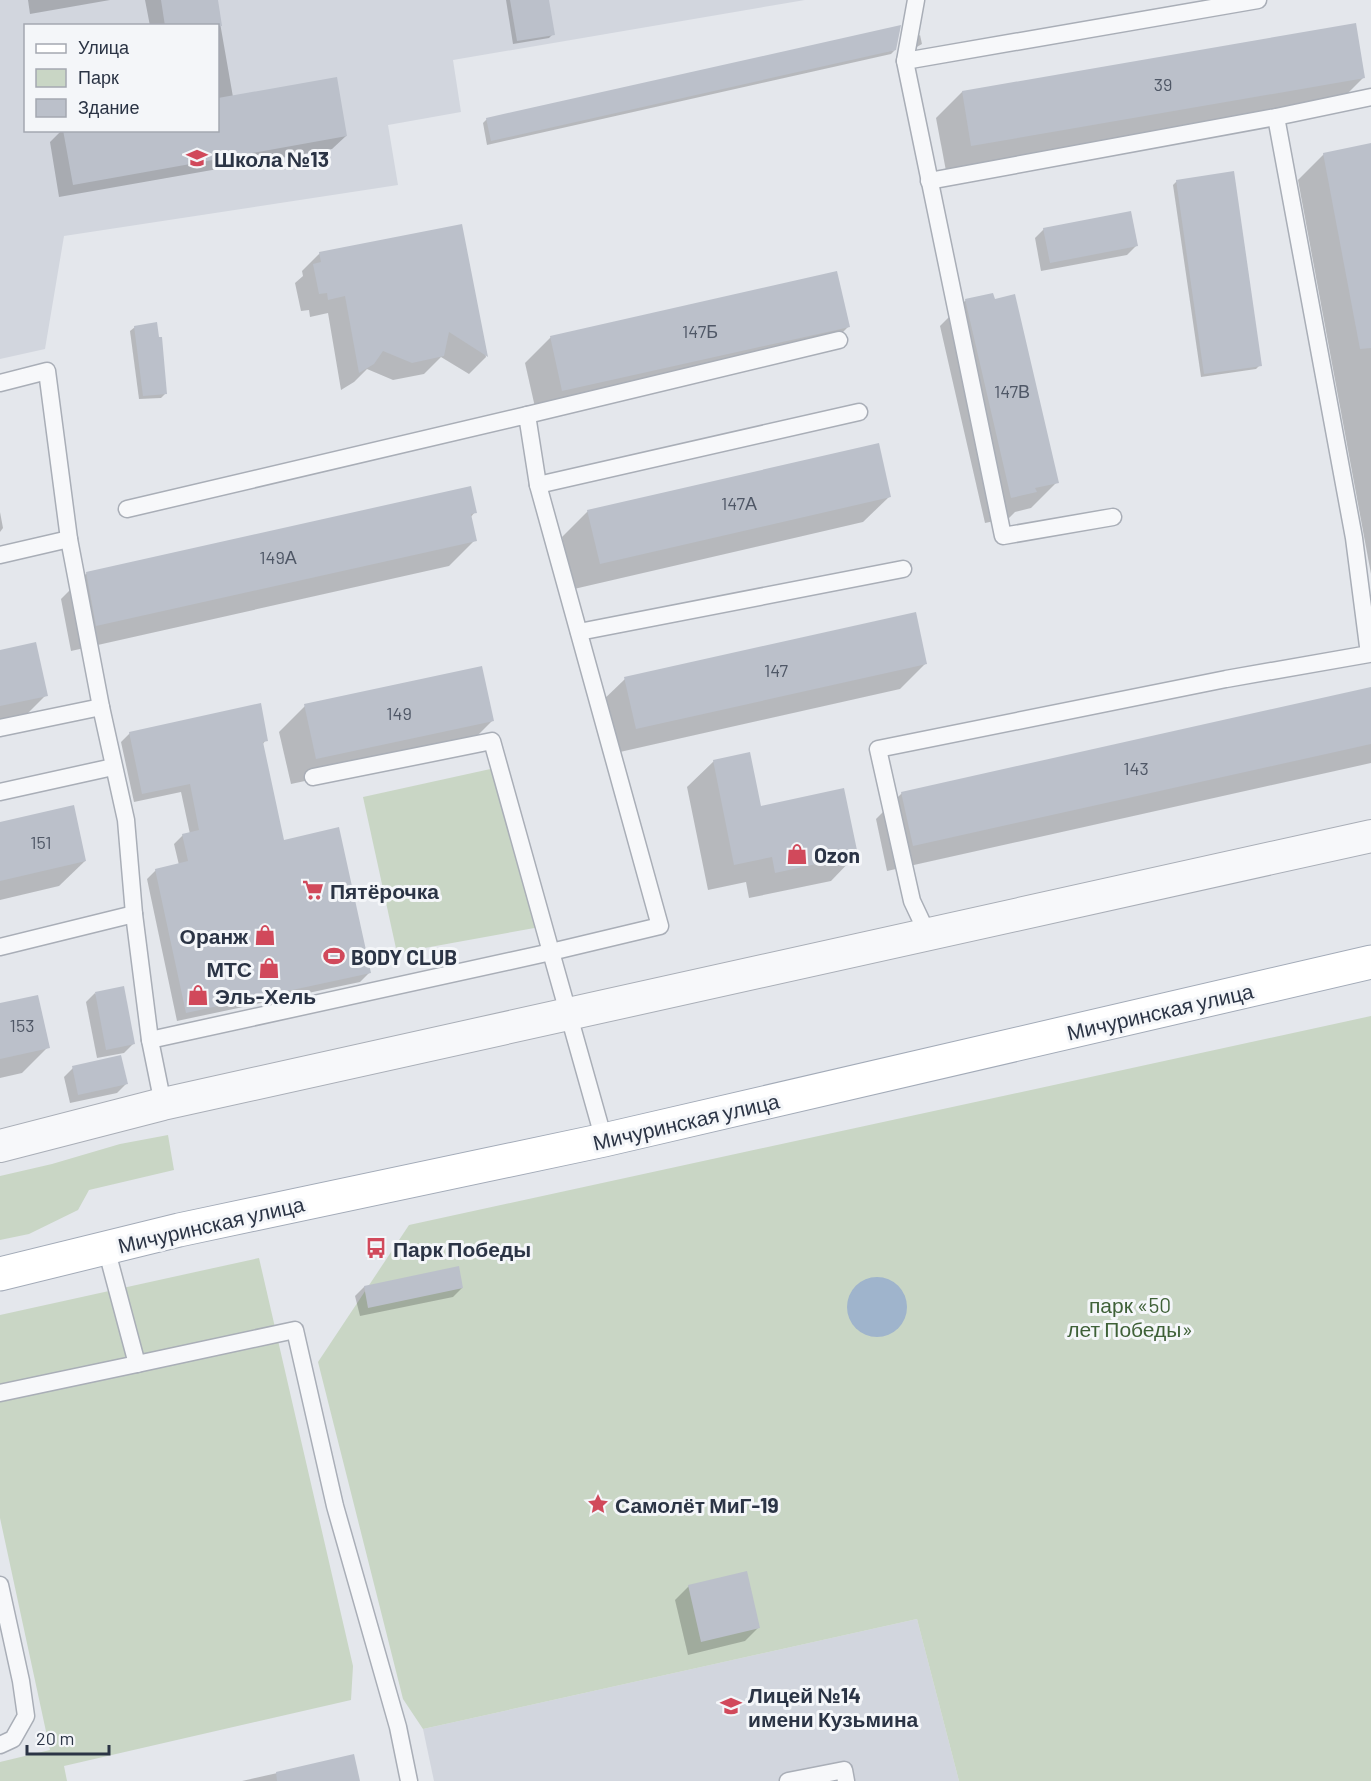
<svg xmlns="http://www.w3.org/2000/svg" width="1371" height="1781" font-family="Barlow,sans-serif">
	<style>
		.built { fill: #d2d6de; fill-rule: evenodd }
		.green { fill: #c9d6c5 }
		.water { fill: #9fb4cc }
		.shadow { fill: #0003 }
		.building { fill: #bbc0ca }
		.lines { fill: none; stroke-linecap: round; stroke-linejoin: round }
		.lane-casing { stroke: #a9aeb7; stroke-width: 19 }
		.street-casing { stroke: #a9aeb7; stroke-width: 34 }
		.primary-casing { stroke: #a3abb8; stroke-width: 35 }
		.lane { stroke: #f7f8fa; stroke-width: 16 }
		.street { stroke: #f7f8fa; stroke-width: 32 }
		.primary { stroke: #fff; stroke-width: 33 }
		.labels { text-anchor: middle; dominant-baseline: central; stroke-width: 6; stroke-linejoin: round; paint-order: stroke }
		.number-label { font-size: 18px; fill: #4f5766 }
		.poi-label { font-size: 21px; font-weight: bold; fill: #2b3445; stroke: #f4f6f9; text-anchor: start }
		.street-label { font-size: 21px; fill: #2b3445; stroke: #f4f6f9 }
		.park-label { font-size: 21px; fill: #3f6138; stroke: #f4f6f9 }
	</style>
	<rect width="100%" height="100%" fill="#e4e7ec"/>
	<g class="built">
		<path d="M0,0H805L453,60L461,112L388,125L398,185L64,236L45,349L0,359ZM26,26H218V130H26Z"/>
		<path d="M917,1619L959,1781H434L423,1729Z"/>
	</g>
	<g class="green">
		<path d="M495,768L540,927L397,953L363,797Z"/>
		<path d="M1371,1016V1781H959L917,1619L423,1729L403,1699L318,1362L409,1225Z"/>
		<path d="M168,1135L174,1170L89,1190L78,1210L29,1234L0,1240V1176L52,1164L120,1144Z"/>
		<path d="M259,1258L353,1666L351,1700L64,1766L67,1781H0V1762L50,1750L0,1518V1315Z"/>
	</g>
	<circle class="water" cx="877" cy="1307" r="30"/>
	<g class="shadow">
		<path d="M28,0H110L30,14Z"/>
		<path d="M145,0H216L233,97L346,136L332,149L59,197L50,142L62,130H218V26H150Z"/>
		<path d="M506,0H548L553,34L549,38L513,44Z"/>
		<path d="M920,35L922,44L915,48L917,37Z"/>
		<path d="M895,50L891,54L487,145L483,123L487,119Z"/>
		<path d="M1364,77L1338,103L946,171L936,118L962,92Z"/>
		<path d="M1371,145V574L1298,180L1324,154Z"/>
		<path d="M1177,181L1260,365L1256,369L1201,377L1173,185Z"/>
		<path d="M461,226L486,357L469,374L441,357L424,374L393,380L367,369L354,382L341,390L328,313L310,317L309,310L301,311L295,283L303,276L302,271L320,253Z"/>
		<path d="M1044,229L1136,246L1127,255L1041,271L1035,238Z"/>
		<path d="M966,300L1057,482L1031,508L1015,512L1009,518L985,523L940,326Z"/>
		<path d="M135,327L165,394L161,398L139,399L130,331Z"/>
		<path d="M848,327L823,352L537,416L525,363L551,337Z"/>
		<path d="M889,497L863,522L574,589L562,537L588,511Z"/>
		<path d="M0,512L3,528L0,532Z"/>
		<path d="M475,512L470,518L475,540L449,566L71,651L61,599L87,573Z"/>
		<path d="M0,651L46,695L20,721L0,726Z"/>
		<path d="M926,663L900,689L611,754L599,704L625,679Z"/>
		<path d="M1371,689V763L887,871L876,819L902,793Z"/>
		<path d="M305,706L493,720L467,746L291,784L279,732Z"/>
		<path d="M130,733L266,740L262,745L283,842L369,973L360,982L177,1021L147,879L156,870L179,865L174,844L183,835L190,834L181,792L134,802L121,742Z"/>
		<path d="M714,761L760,808L857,854L831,881L749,898L746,882L708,890L687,787Z"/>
		<path d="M0,823L85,861L59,886L0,900Z"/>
		<path d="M95,993L133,1044L124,1053L97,1058L86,1002Z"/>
		<path d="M0,1005L48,1047L22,1073L0,1078Z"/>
		<path d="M73,1068L126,1084L117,1093L70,1103L64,1077Z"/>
		<path d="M364,1287L462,1288L453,1297L360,1316L355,1296Z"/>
		<path d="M689,1586L758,1628L745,1641L688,1655L675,1600Z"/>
		<path d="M353,1756L359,1781H242Z"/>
	</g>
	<g class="building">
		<path d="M161,0H218L222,26H165Z"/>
		<path d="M510,0H549L555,35L517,41Z"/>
		<path d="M1356,23L1365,78L971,146L962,91Z"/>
		<path d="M901,25L896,50L491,141L486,118Z"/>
		<path d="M337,77L347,136L73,185L63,130H218V98Z"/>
		<path d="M1371,143V348L1360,349L1323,153Z"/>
		<path d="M1234,171L1262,366L1204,374L1176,180Z"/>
		<path d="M1131,211L1138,246L1050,263L1043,228Z"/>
		<path d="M462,224L488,357L449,332L444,356L412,363L383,351L374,364L359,373L345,296L328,300L327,293L319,294L313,264L321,262L319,252Z"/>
		<path d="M837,271L850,327L562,391L550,336Z"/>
		<path d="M993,293L995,299L1015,294L1059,483L1035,488L1037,492L1011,498L965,299Z"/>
		<path d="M157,322L159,337H162L167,394L143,396L134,326Z"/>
		<path d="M879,443L891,497L600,564L587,510Z"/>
		<path d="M471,486L477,513L471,514L477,541L96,626L86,572Z"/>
		<path d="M916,612L927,664L636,729L624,677Z"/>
		<path d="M36,642L48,696L0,706V650Z"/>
		<path d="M482,666L494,721L316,759L304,704Z"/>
		<path d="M1371,687V744L913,846L901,792Z"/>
		<path d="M261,703L268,741L263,742L284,840L339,827L371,973L186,1013L155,869L188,861L182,834L199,830L190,784L142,794L129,732Z"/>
		<path d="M750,752L761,806L844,788L858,855L775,873L772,857L734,865L713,760Z"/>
		<path d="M74,805L86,861L0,881V822Z"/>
		<path d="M124,986L135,1044L106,1050L95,992Z"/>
		<path d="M38,995L50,1048L0,1059V1003Z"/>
		<path d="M121,1055L128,1084L78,1095L72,1066Z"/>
		<path d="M459,1266L463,1288L368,1308L364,1286Z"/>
		<path d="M747,1571L760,1628L701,1642L688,1585Z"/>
		<path d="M354,1754L360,1781H277L276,1772Z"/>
	</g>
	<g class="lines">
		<defs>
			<g id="lane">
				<path d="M916,0L905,61L1003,536L1113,517"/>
				<path d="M905,61L1258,0"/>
				<path d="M929,181L1276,117L1371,97"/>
				<path d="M0,383L47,371L69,539L101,707L126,820L134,914L150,1040"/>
				<path d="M527,415L839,340"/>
				<path d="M538,485L859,412"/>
				<path d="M127,509L527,415L538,485L660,926L551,952L492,741L313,777"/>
				<path d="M0,555L69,539"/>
				<path d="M579,632L903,569"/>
				<path d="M0,728L101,707"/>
				<path d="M0,792L113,767"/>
				<path d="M928,935L912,901L878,749L1226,679L1369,654L1354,538L1276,117"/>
				<path d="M0,947L134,914"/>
				<path d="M163,1104L150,1040L551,952L604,1140"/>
				<path d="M106,1248L137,1364L295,1330L335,1506L398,1727L409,1781"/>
				<path d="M0,1393L137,1364"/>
				<path d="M0,1585L21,1681L26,1716L13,1739L0,1745"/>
				<path d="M788,1781L844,1770L846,1781"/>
			</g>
			<path id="street" d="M0,1146L163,1104L1371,836"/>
			<path id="primary" d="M0,1274L179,1230L604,1140L1371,962"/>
		</defs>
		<use href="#lane" class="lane-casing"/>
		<use href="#street" class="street-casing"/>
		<use href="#primary" class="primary-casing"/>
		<use href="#lane" class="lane"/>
		<use href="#street" class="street"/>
		<use href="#primary" class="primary"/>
	</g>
	<defs>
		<symbol id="school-bare" viewBox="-9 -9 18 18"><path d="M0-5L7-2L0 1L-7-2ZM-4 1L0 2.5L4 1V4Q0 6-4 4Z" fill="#d1495b" stroke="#f4f6f9" stroke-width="2.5" paint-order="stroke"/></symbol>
		<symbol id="shop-bare" viewBox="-9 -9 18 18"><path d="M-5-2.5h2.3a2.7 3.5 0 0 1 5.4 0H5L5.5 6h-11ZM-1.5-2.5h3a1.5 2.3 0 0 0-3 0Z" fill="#d1495b" stroke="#f4f6f9" stroke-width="2.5" paint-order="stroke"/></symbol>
		<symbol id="supermarket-bare" viewBox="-9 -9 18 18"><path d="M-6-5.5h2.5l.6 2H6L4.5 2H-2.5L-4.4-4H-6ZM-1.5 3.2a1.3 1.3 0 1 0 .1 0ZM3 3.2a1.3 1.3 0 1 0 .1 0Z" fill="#d1495b" stroke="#f4f6f9" stroke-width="2.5" paint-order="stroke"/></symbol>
		<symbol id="stadium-bare" viewBox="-9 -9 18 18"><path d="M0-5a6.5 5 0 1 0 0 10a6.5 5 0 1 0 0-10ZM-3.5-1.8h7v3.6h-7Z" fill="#d1495b" stroke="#f4f6f9" stroke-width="2.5" paint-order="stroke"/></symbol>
		<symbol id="bus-bare" viewBox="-9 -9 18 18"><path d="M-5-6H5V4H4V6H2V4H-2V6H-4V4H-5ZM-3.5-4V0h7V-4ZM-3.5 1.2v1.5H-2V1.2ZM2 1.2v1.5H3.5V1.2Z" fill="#d1495b" stroke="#f4f6f9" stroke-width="2.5" paint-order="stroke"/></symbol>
		<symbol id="sight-bare" viewBox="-9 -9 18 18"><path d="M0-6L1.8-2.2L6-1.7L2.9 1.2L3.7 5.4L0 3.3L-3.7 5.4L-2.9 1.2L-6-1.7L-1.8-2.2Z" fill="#d1495b" stroke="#f4f6f9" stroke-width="2.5" paint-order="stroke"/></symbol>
	</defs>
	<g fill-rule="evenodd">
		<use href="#school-bare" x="182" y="143" width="30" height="30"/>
		<use href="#shop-bare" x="782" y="839" width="30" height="30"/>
		<use href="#supermarket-bare" x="298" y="875" width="30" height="30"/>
		<use href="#shop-bare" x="250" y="920" width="30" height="30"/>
		<use href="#stadium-bare" x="319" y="941" width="30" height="30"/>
		<use href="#shop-bare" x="254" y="953" width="30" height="30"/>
		<use href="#shop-bare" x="183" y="980" width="30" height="30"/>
		<use href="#bus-bare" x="361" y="1233" width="30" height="30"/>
		<use href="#sight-bare" x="583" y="1489" width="30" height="30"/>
		<use href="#school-bare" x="716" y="1691" width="30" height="30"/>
	</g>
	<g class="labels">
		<g class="number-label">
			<text x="1163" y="84">39</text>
			<text x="700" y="331">147Б</text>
			<text x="1012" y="391">147В</text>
			<text x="739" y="503">147А</text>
			<text x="278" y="557">149А</text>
			<text x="776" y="670">147</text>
			<text x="399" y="713">149</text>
			<text x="1136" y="768">143</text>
			<text x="41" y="842">151</text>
			<text x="22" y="1025">153</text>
		</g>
		<g class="poi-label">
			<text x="214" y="158">Школа №13</text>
			<text x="814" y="854">Ozon</text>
			<text x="330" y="890">Пятёрочка</text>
			<text x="248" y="935" text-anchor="end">Оранж</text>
			<text x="351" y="956">BODY CLUB</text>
			<text x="252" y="968" text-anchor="end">МТС</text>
			<text x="215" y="995">Эль-Хель</text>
			<text x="393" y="1248">Парк Победы</text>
			<text x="615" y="1504">Самолёт МиГ-19</text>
			<text x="748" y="1694">Лицей №14<tspan x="748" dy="24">имени Кузьмина</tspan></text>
		</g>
		<g class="street-label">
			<text transform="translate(1160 1011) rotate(-13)">Мичуринская улица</text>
			<text transform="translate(686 1121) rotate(-13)">Мичуринская улица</text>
			<text transform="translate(211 1224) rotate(-13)">Мичуринская улица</text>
		</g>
		<g class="park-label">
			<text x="1130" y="1304">парк «50<tspan x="1130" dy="24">лет Победы»</tspan></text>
		</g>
	</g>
	<rect x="24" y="24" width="195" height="108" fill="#f4f6f9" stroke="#a4a8b1" stroke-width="1.5"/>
	<rect x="36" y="44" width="30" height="9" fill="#ffffff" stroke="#a4a8b1" stroke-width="1.5"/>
	<text x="78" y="54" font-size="18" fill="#2b3445">Улица</text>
	<rect x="36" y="69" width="30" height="18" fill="#c9d6c5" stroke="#a4a8b1" stroke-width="1.5"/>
	<text x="78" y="84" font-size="18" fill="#2b3445">Парк</text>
	<rect x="36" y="99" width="30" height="18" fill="#bbc0ca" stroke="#a4a8b1" stroke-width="1.5"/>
	<text x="78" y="114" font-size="18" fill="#2b3445">Здание</text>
	<path d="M27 1745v9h82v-9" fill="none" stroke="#2b3445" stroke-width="3"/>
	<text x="36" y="1745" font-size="18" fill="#2b3445" stroke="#f4f6f9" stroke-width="4.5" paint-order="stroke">20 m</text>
</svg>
